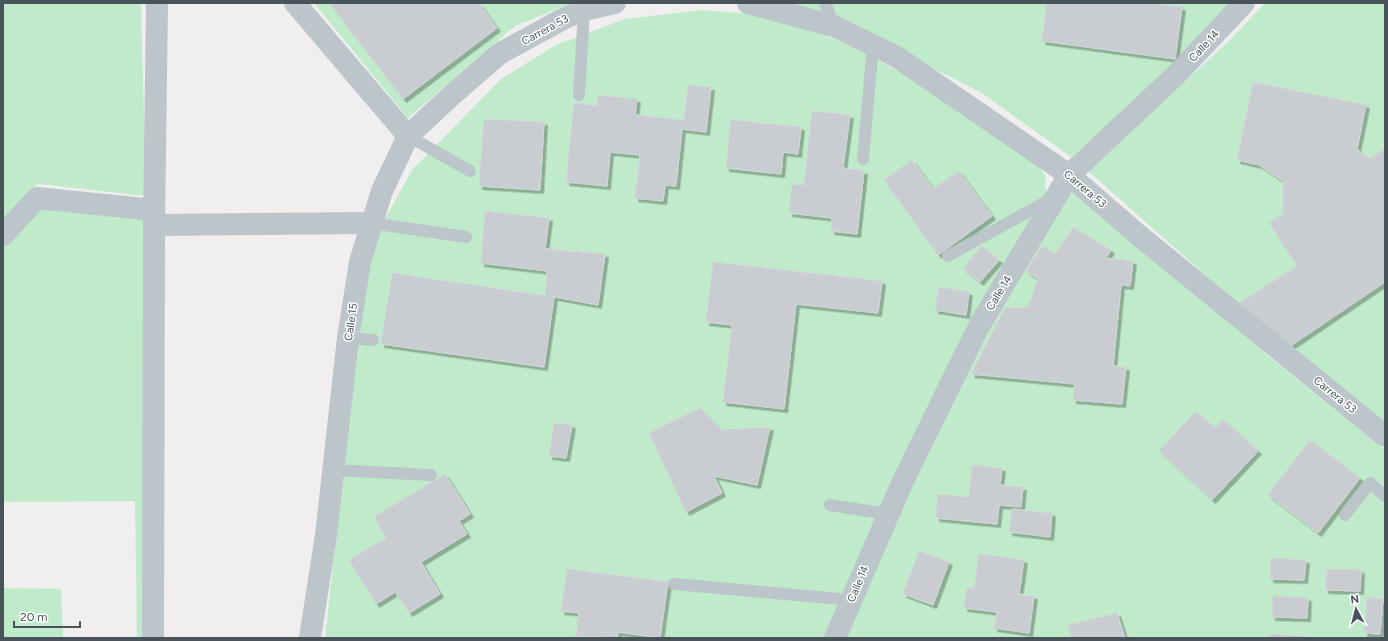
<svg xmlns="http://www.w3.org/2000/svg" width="1388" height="641" font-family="Figtree,sans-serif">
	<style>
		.green { fill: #c0ebca }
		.building { fill: #c9ccd0; stroke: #d3d6d9; filter: url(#shadow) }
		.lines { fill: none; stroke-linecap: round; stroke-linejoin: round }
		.lane { stroke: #bbc5ca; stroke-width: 12 }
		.street { stroke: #bbc5ca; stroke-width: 22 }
		.labels { text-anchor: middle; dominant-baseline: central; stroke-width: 3; stroke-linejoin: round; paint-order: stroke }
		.street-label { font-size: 11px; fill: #48545a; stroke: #fff }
	</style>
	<defs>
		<filter id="shadow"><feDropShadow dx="3.5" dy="3.5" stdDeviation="0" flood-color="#0004"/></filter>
	</defs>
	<rect width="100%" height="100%" fill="#f1eeef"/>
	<g class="green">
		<path d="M3,3H141L146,196L38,184L3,219Z"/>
		<path d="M314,3H572L515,26L408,118Z"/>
		<path d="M783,3H1229L1176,64L1071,157L982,93L820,11Z"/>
		<path d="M1265,3H1385V426L1238,304L1088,171L1232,38Z"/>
		<path d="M702,10L740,13L793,21L857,49L964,107L1030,156L1045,175L1046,193L825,638H325L356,353L374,239L412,170L501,79L556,45L625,19Z"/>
		<path d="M1072,185L1273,360L1385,450V638H841L984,332Z"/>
		<path d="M41,204L147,214L148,638H137L135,501L3,502V243Z"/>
		<path d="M3,588L61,589L63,638H3Z"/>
	</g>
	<g class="building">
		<path d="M329,3H479L497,28L403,99Z"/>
		<path d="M1047,3H1151L1182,7L1175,59L1042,41Z"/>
		<path d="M1253,82L1366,105L1357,149L1369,159L1385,149V282L1286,349L1238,304L1297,266L1269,223L1283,214V181L1259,165L1237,160Z"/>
		<path d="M688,85L711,87L706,132L682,129L676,186L665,185L663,201L635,198L640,155L610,152L607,186L566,182L574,103L597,106L598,95L637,99L635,115L684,120Z"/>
		<path d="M812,111L850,115L843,168L864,171L857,234L831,231L832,218L789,213L792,184L804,185Z"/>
		<path d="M484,119L544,122L540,190L479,186Z"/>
		<path d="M731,120L801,127L798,154L783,152L781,174L726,168Z"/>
		<path d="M912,160L933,189L959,171L992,216L938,255L884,180Z"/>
		<path d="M485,211L549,218L545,249L605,254L598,305L545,295L547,271L481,263Z"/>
		<path d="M1073,227L1111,250L1106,258L1133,261L1130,286L1121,285L1113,366L1126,367L1122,404L1073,400L1075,384L971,374L1005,308L1028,307L1038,279L1026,271L1042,246L1055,254Z"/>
		<path d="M982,246L999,260L980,282L963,268Z"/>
		<path d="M713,262L882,281L878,313L796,304L784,409L723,402L732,325L706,322Z"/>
		<path d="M392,273L554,297L544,367L381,344Z"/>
		<path d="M939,287L969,292L966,315L935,310Z"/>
		<path d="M700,408L722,430L770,427L757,485L714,476L722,493L686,512L649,433Z"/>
		<path d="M1196,411L1215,428L1223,419L1258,451L1212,500L1159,451Z"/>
		<path d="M554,423L572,425L566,458L549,456Z"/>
		<path d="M1310,440L1360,478L1318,533L1268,495Z"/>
		<path d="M972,465L1002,468L1000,485L1023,487L1021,507L999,505L997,524L936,518L938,494L969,497Z"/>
		<path d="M445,474L470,514L459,521L467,534L421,562L440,594L409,613L395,592L376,604L349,560L386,538L374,517Z"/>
		<path d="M1012,509L1052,513L1050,537L1009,532Z"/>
		<path d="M919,551L949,562L933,605L903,594Z"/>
		<path d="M979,554L1024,560L1019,594L1034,596L1029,633L994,628L997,612L964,608L967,588H974Z"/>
		<path d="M1271,558L1306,560L1304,580L1270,579Z"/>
		<path d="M567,569L668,582L660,638L618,632L617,638L576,636L579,613L561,611Z"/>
		<path d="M1327,569L1361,570L1360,591L1325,590Z"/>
		<path d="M1273,596L1308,598L1307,618L1272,617Z"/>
		<path d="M1367,597L1383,599L1380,634L1364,633Z"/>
		<path d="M1117,613L1125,638H1071L1068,625Z"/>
		<path d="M1269,634L1304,636V638H1269Z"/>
	</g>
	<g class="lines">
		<g class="lane">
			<path d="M825,3L834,26"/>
			<path d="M579,95L584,10"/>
			<path d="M408,136L470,171"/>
			<path d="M863,159L873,44"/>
			<path d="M371,223L466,237"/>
			<path d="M948,256L1051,199"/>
			<path d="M348,338L373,340"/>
			<path d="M333,470L431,475"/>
			<path d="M830,505L888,514"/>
			<path d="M1345,515L1370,483L1385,496"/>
			<path d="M674,584L851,600"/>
		</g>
		<g class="street">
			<path d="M295,3L408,136"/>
			<path d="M748,3L834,26L897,57L1069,175L1142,238L1385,436"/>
			<path d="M154,225L371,223"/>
			<path d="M3,235L37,198L154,210"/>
			<path d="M153,638L154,225L157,3"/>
			<path d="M310,638L326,535L348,338L360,262L382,191L408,136L452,95L499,54L563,19L584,10L615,3"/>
			<path d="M835,638L903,481L979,326L1069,175L1175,76L1244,3"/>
		</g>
	</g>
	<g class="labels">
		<g class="street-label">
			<text transform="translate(545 30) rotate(-28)">Carrera 53</text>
			<text transform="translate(1204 46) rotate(-47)">Calle 14</text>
			<text transform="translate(1085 189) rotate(40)">Carrera 53</text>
			<text transform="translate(999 293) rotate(-59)">Calle 14</text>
			<text transform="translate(351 322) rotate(-82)">Calle 15</text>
			<text transform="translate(1335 395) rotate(39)">Carrera 53</text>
			<text transform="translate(858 584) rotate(-67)">Calle 14</text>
		</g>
	</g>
	<rect width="1388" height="641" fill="none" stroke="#48545a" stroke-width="8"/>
	<g transform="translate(1356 609) rotate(353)" stroke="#ffffff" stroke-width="3" paint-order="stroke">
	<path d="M0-3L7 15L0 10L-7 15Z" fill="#48545a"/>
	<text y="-6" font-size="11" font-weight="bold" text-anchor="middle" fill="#48545a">N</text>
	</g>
	<path d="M14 621v6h66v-6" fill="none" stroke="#48545a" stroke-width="2"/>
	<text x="20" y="621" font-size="12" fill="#48545a" stroke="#ffffff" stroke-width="3" paint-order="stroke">20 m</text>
</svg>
